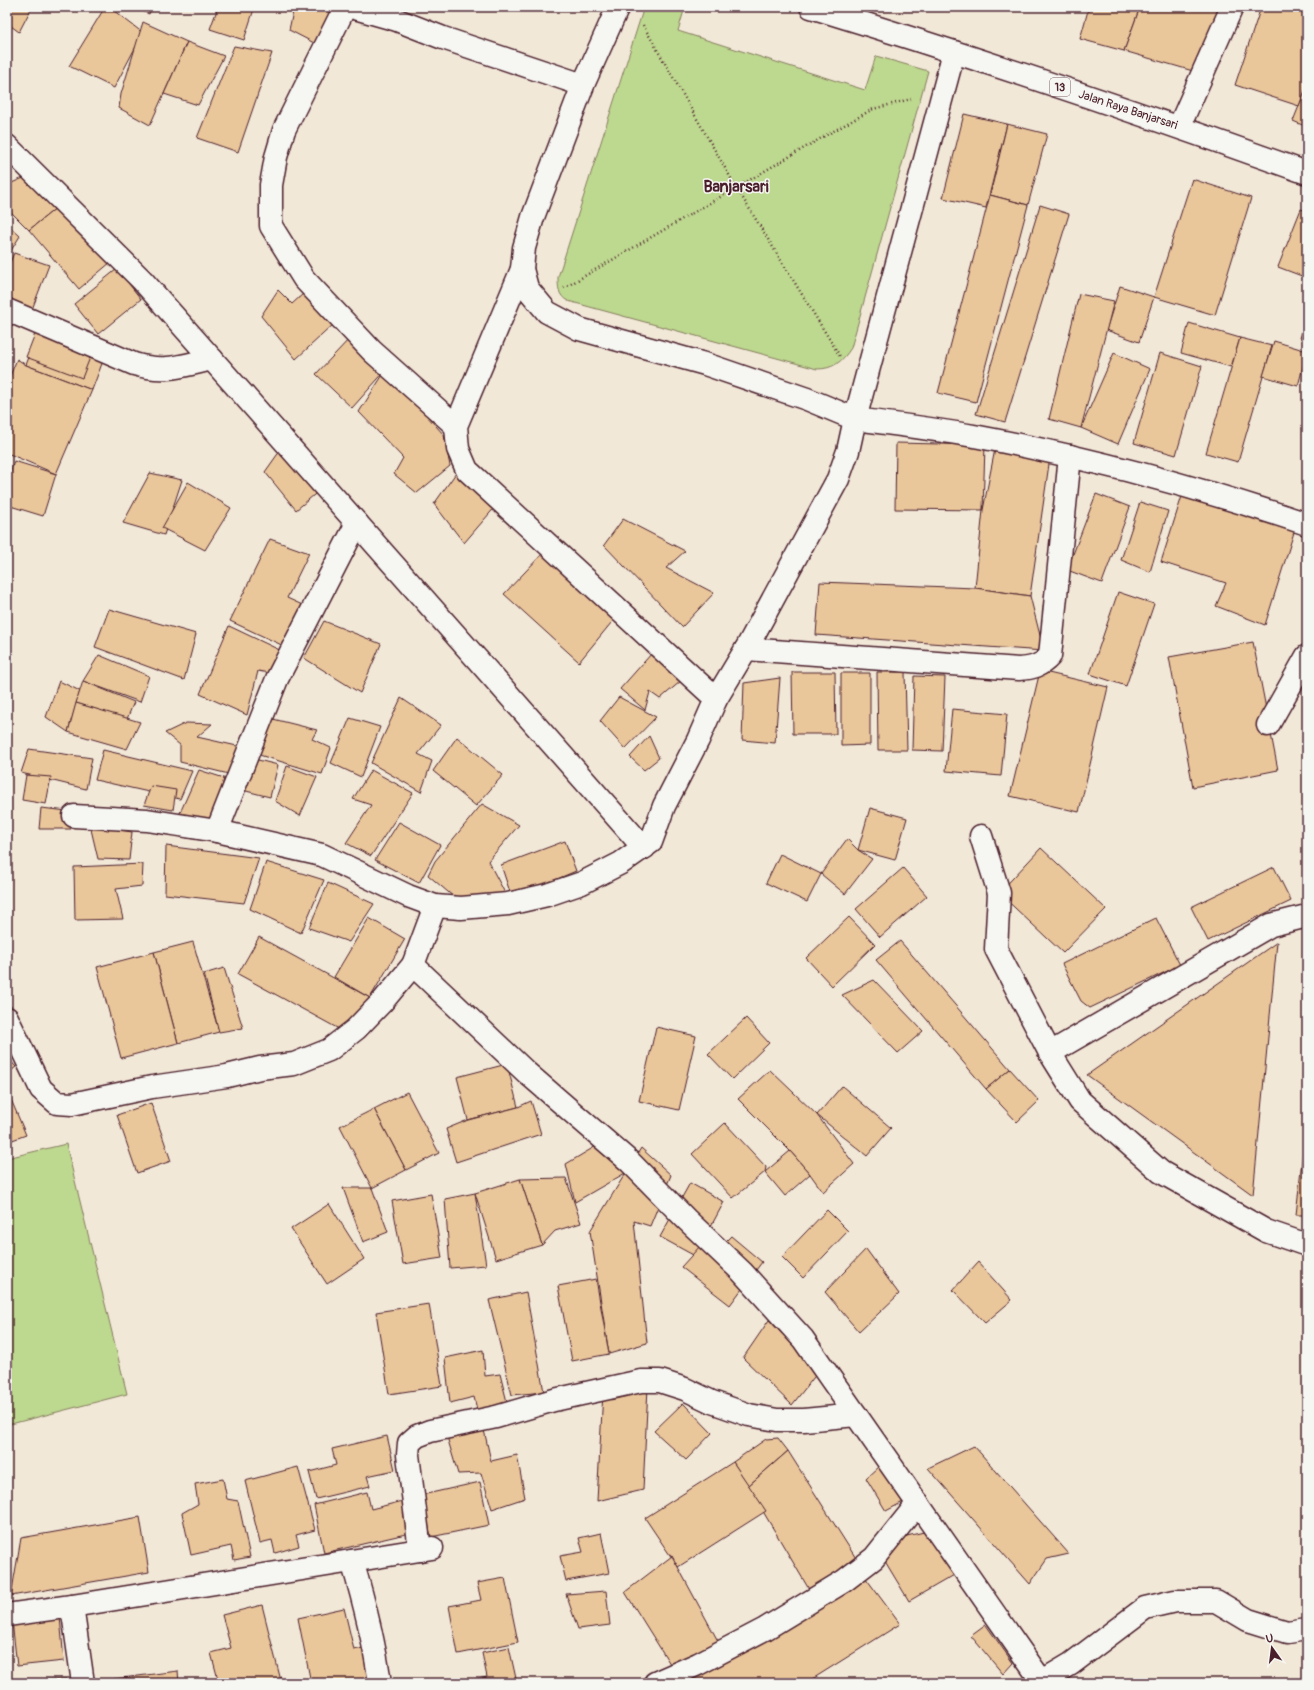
<svg xmlns="http://www.w3.org/2000/svg" width="1314" height="1690" font-family="Pangolin,sans-serif">
	<style>
		.green { fill: #bdd88f; stroke: #847c5d }
		.building { fill: #eac69b; stroke: #4a1f2b }
		.lines { fill: none; stroke-linecap: round; stroke-linejoin: round }
		.minor-casing { stroke: #4a1f2b; stroke-width: 25 }
		.highway-casing { stroke: #4a1f2b; stroke-width: 25 }
		.path { stroke: #4a1f2b; stroke-width: 2.5; stroke-dasharray: 1 3; stroke-linecap: butt }
		.minor { stroke: #f6f6f2; stroke-width: 22 }
		.highway { stroke: #f6f6f2; stroke-width: 22 }
		.labels { text-anchor: middle; dominant-baseline: central; stroke-width: 3; stroke-linejoin: round; paint-order: stroke }
		.shield { fill: #f6f6f2; stroke: #7e6067; stroke-width: 1 }
		.shield-label { font-size: 11px; font-weight: bold; fill: #4a1f2b }
		.street-label { font-size: 12px; fill: #4a1f2b; stroke: #f6f6f2 }
		.district-label { font-size: 16px; font-weight: bold; fill: #4a1f2b; stroke: #f6f6f2 }
	</style>
	<rect width="100%" height="100%" fill="#f2e8d8"/>
	<filter id="ink" filterUnits="userSpaceOnUse"><feTurbulence type="fractalNoise" baseFrequency=".025" numOctaves="2"/><feDisplacementMap in="SourceGraphic" scale="8" xChannelSelector="R" yChannelSelector="G"/><feConvolveMatrix kernelMatrix="1 2 1 2 8 2 1 2 1" color-interpolation-filters="sRGB"/></filter>
	<g filter="url(#ink)">
		<g class="green">
			<path d="M644,7H685L678,31L865,90L876,56L928,71L851,348C842,362 833,369 817,369L568,301C558,296 558,287 558,277Z"/>
			<path d="M66,1144L127,1394L7,1425V1158Z"/>
		</g>
		<g class="building">
			<path d="M7,7H32L19,32L7,23Z"/>
			<path d="M105,7H109L143,33L114,88L69,66Z"/>
			<path d="M133,7H152L149,14Z"/>
			<path d="M218,7H249L254,9L244,40L210,29Z"/>
			<path d="M294,7H332L318,45L289,30Z"/>
			<path d="M1089,7H1140L1124,51L1080,39Z"/>
			<path d="M1140,7H1221L1193,71L1124,51Z"/>
			<path d="M1261,7H1307V86L1299,106L1235,85Z"/>
			<path d="M143,22L187,42L150,125L119,108L121,94Z"/>
			<path d="M187,42L224,56L198,105L164,94Z"/>
			<path d="M234,46L272,53L238,152L197,138Z"/>
			<path d="M1307,86V127L1293,121Z"/>
			<path d="M964,114L1007,124L986,208L943,198Z"/>
			<path d="M1007,124L1047,134L1028,205L990,195Z"/>
			<path d="M35,173L61,204L29,230L7,208V185Z"/>
			<path d="M1192,179L1251,198L1215,315L1154,297Z"/>
			<path d="M990,195L1028,205L976,402L938,393Z"/>
			<path d="M61,204L111,262L79,289L29,230Z"/>
			<path d="M1040,205L1069,214L1005,422L976,414Z"/>
			<path d="M1301,209L1307,211V278L1278,267Z"/>
			<path d="M7,224L20,236L7,257Z"/>
			<path d="M14,253L49,265L31,312L7,303V269Z"/>
			<path d="M117,269L141,299L98,334L74,304Z"/>
			<path d="M1120,286L1154,297L1139,342L1106,330Z"/>
			<path d="M278,290L292,304L304,293L335,323L296,359L261,316Z"/>
			<path d="M1079,294L1114,301L1081,428L1049,419Z"/>
			<path d="M1307,316V340L1300,338Z"/>
			<path d="M43,320L109,345L92,390L26,365Z"/>
			<path d="M40,321L96,342L82,378L26,357Z"/>
			<path d="M1189,323L1240,338L1231,367L1181,353Z"/>
			<path d="M351,337L386,370L352,408L316,374Z"/>
			<path d="M1240,338L1272,346L1238,462L1206,453Z"/>
			<path d="M1274,341L1307,351L1298,386L1263,376Z"/>
			<path d="M1114,353L1150,369L1118,444L1081,428Z"/>
			<path d="M1160,353L1202,366L1176,455L1134,443Z"/>
			<path d="M17,359L26,365L92,390L56,474L7,453V383Z"/>
			<path d="M386,370L444,435L450,466L417,493L394,474L403,458L359,412Z"/>
			<path d="M896,443L985,445L983,510L895,509Z"/>
			<path d="M282,448L320,490L296,510L265,472Z"/>
			<path d="M995,449L1050,457L1030,596L975,588L983,510Z"/>
			<path d="M14,461L56,474L43,516L7,505V483Z"/>
			<path d="M150,473L182,480L164,535L123,523Z"/>
			<path d="M456,473L496,506L464,543L434,504Z"/>
			<path d="M188,482L231,508L205,550L162,528Z"/>
			<path d="M1183,493L1295,529L1265,625L1216,606L1226,583L1161,562Z"/>
			<path d="M1096,494L1130,507L1102,583L1067,570Z"/>
			<path d="M1140,502L1168,511L1150,572L1121,560Z"/>
			<path d="M623,519L685,551L666,568L714,593L682,627L604,545Z"/>
			<path d="M270,539L309,553L287,598L309,608L286,647L230,621Z"/>
			<path d="M545,551L616,617L579,662L504,594Z"/>
			<path d="M820,582L975,588L1030,596L1044,651L816,635Z"/>
			<path d="M1118,592L1154,604L1126,686L1090,674Z"/>
			<path d="M109,609L196,634L184,680L95,647Z"/>
			<path d="M324,621L381,644L360,693L304,658Z"/>
			<path d="M229,626L288,654L274,674L258,671L247,715L200,694Z"/>
			<path d="M1253,642L1278,770L1193,787L1169,657Z"/>
			<path d="M652,653L681,681L660,699L650,692L645,710L620,689Z"/>
			<path d="M99,655L149,676L140,702L83,681Z"/>
			<path d="M1040,671L1108,687L1079,812L1010,796Z"/>
			<path d="M792,672H835L836,734H793Z"/>
			<path d="M877,672H905L907,750H878Z"/>
			<path d="M841,673H870V745L841,746Z"/>
			<path d="M914,676L945,677L942,751L912,750Z"/>
			<path d="M780,678L775,743L742,740L744,683Z"/>
			<path d="M59,681L80,691L68,732L46,717Z"/>
			<path d="M83,681L134,702L127,719L76,703Z"/>
			<path d="M619,697L656,717L625,749L600,721Z"/>
			<path d="M401,698L441,725L418,754L432,761L421,792L371,763Z"/>
			<path d="M76,703L140,722L127,749L68,732Z"/>
			<path d="M952,709L1007,714L1001,776L946,771Z"/>
			<path d="M269,718L317,730L312,739L331,748L322,774L256,754Z"/>
			<path d="M350,718L380,727L361,777L331,763Z"/>
			<path d="M186,723L212,724L197,737L246,748L245,778L180,762V745L165,733Z"/>
			<path d="M649,736L659,758L644,770L630,757Z"/>
			<path d="M457,737L503,775L476,806L433,771Z"/>
			<path d="M29,749L92,758L86,789L21,773Z"/>
			<path d="M103,750L192,771L180,799L95,780Z"/>
			<path d="M250,758L278,765L270,797L242,790Z"/>
			<path d="M287,766L317,777L300,816L275,801Z"/>
			<path d="M199,770L224,778L214,831L175,824Z"/>
			<path d="M371,770L413,793L371,856L346,843L371,805L353,799Z"/>
			<path d="M26,775L51,777L46,804L22,800Z"/>
			<path d="M151,786L176,790L173,810L144,805Z"/>
			<path d="M482,804L519,825L488,861L505,893L484,903L455,898L428,875L435,861Z"/>
			<path d="M41,808L68,811L71,829H39Z"/>
			<path d="M870,808L907,818L895,860L858,850Z"/>
			<path d="M399,822L440,845L419,883L375,860Z"/>
			<path d="M90,825L132,832L129,860L98,859Z"/>
			<path d="M847,839L858,850L872,859L845,894L821,874Z"/>
			<path d="M565,841L576,871L512,898L501,865Z"/>
			<path d="M166,846L259,858L244,903L165,894Z"/>
			<path d="M1041,848L1106,909L1063,953L999,893Z"/>
			<path d="M780,854L821,874L807,902L766,883Z"/>
			<path d="M266,862L324,880L301,933L250,909Z"/>
			<path d="M143,864L142,886L116,889L123,919L75,920L74,867Z"/>
			<path d="M1274,867L1291,901L1208,941L1191,907Z"/>
			<path d="M903,868L927,896L880,937L856,909Z"/>
			<path d="M328,883L374,904L349,942L309,928Z"/>
			<path d="M849,917L875,944L832,986L806,958Z"/>
			<path d="M369,918L405,939L370,998L334,977Z"/>
			<path d="M1156,918L1180,965L1090,1008L1081,1001L1062,964Z"/>
			<path d="M259,937L370,998L350,1035L238,974Z"/>
			<path d="M900,941L1010,1069L986,1089L876,960Z"/>
			<path d="M193,942L219,1032L178,1043L154,952Z"/>
			<path d="M1277,942L1253,1195L1087,1075Z"/>
			<path d="M154,952L178,1043L121,1058L97,967Z"/>
			<path d="M224,968L243,1028L219,1032L204,974Z"/>
			<path d="M874,980L923,1031L898,1053L842,995Z"/>
			<path d="M746,1018L769,1043L732,1079L708,1054Z"/>
			<path d="M656,1027L696,1036L679,1110L639,1101Z"/>
			<path d="M7,1057L16,1067L7,1074Z"/>
			<path d="M507,1064L518,1107L468,1120L457,1077Z"/>
			<path d="M1010,1069L1039,1101L1017,1122L986,1089Z"/>
			<path d="M770,1070L817,1115L854,1164L823,1192L810,1174L790,1151L738,1099Z"/>
			<path d="M842,1086L891,1128L867,1156L817,1115Z"/>
			<path d="M7,1090L26,1135L7,1142Z"/>
			<path d="M407,1092L439,1153L406,1170L374,1109Z"/>
			<path d="M531,1101L541,1134L456,1162L446,1129L468,1120L518,1107Z"/>
			<path d="M151,1103L171,1161L137,1173L117,1115Z"/>
			<path d="M374,1109L406,1170L372,1188L340,1126Z"/>
			<path d="M1307,1113V1215H1296Z"/>
			<path d="M725,1123L766,1167L765,1172L733,1198L692,1154Z"/>
			<path d="M608,1139L627,1172L575,1202L566,1164Z"/>
			<path d="M641,1148L671,1175L650,1226L634,1221L647,1343L609,1354L590,1231Z"/>
			<path d="M790,1151L810,1174L785,1196L765,1172Z"/>
			<path d="M566,1178L581,1223L555,1231L542,1245L520,1179Z"/>
			<path d="M520,1179L542,1245L496,1259L475,1193Z"/>
			<path d="M690,1183L724,1202L695,1256L660,1237Z"/>
			<path d="M343,1188H372L388,1232L363,1242Z"/>
			<path d="M475,1193L486,1265L450,1268L445,1199Z"/>
			<path d="M431,1194L442,1258L403,1264L392,1201Z"/>
			<path d="M329,1204L364,1259L327,1284L291,1229Z"/>
			<path d="M827,1210L848,1231L803,1278L782,1257Z"/>
			<path d="M731,1236L762,1262L730,1305L681,1267L701,1245L711,1256Z"/>
			<path d="M866,1249L899,1294L859,1332L825,1292Z"/>
			<path d="M978,1262L1012,1300L985,1323L953,1290Z"/>
			<path d="M596,1279L609,1354L572,1361L558,1286Z"/>
			<path d="M526,1292L544,1392L512,1395L489,1300Z"/>
			<path d="M429,1304L442,1386L389,1394L376,1312Z"/>
			<path d="M769,1320L818,1372L792,1405L743,1358Z"/>
			<path d="M483,1350L485,1376L500,1374L508,1406L478,1414L474,1397L450,1403L445,1358Z"/>
			<path d="M648,1387L643,1490L597,1501L603,1392Z"/>
			<path d="M683,1403L712,1433L686,1460L654,1431Z"/>
			<path d="M482,1421L491,1461L517,1455L525,1498L492,1509L481,1473L458,1474L445,1430Z"/>
			<path d="M387,1436L395,1470L367,1476L370,1486L316,1499L309,1472L336,1465L332,1449Z"/>
			<path d="M778,1438L788,1451L748,1486L733,1462L766,1439Z"/>
			<path d="M974,1446L1069,1554L1047,1559L1030,1584L928,1468Z"/>
			<path d="M788,1451L859,1563L813,1596L748,1486Z"/>
			<path d="M733,1462L766,1511L678,1567L645,1518Z"/>
			<path d="M879,1466L903,1502L886,1511L866,1478Z"/>
			<path d="M298,1467L315,1530L296,1535L299,1546L275,1553L272,1540L260,1543L245,1481Z"/>
			<path d="M223,1479L227,1499L238,1501L250,1557L234,1560L231,1546L191,1555L182,1513L198,1504L195,1484Z"/>
			<path d="M480,1482L489,1525L431,1537L422,1495Z"/>
			<path d="M367,1492L371,1509L403,1501L410,1533L324,1553L314,1505Z"/>
			<path d="M140,1517L149,1572L11,1596L21,1538Z"/>
			<path d="M924,1532L956,1574L909,1601L883,1558L898,1538Z"/>
			<path d="M601,1533L609,1573L566,1581L560,1556L583,1552L579,1538Z"/>
			<path d="M672,1556L718,1641L672,1667L625,1592Z"/>
			<path d="M865,1577L900,1624L806,1683H684Z"/>
			<path d="M505,1578L518,1642L458,1654L449,1606L481,1600L477,1583Z"/>
			<path d="M606,1591L610,1625L578,1629L566,1594Z"/>
			<path d="M262,1605L281,1681L272,1683H219L211,1653L231,1648L222,1615Z"/>
			<path d="M344,1608L354,1650L368,1647L376,1683H311L298,1618Z"/>
			<path d="M60,1617L64,1661L17,1666L12,1621Z"/>
			<path d="M986,1625L1013,1663L1003,1674L971,1636Z"/>
			<path d="M509,1647L517,1683H458L487,1677L482,1653Z"/>
			<path d="M178,1671L179,1683H115L114,1679Z"/>
			<path d="M66,1679V1683H27V1680Z"/>
		</g>
		<g class="lines">
			<defs>
				<g id="minor">
					<path d="M345,7L284,130L276,157L271,185V226L304,279L372,351L456,426"/>
					<path d="M351,7L397,20L443,38L583,85"/>
					<path d="M954,52L855,419C894,424 935,429 974,436C1087,457 1198,487 1307,524"/>
					<path d="M1179,127L1232,7"/>
					<path d="M7,146L142,280L644,848"/>
					<path d="M522,269L456,426L458,449L467,470L716,699"/>
					<path d="M7,310L134,364C165,373 181,366 212,359"/>
					<path d="M746,649L1019,669C1033,668 1041,666 1050,656L1070,456"/>
					<path d="M1268,725L1307,656"/>
					<path d="M74,816L147,820L217,831L322,855L408,896L435,906L461,908L508,904L547,895L582,883L621,863L651,842L664,806L698,740L716,699L746,649L838,479L848,451L855,419L807,399L705,364L579,329L547,312L527,288L522,269L524,248L533,217L583,85L618,7"/>
					<path d="M217,831L277,679L357,523"/>
					<path d="M981,836L999,893L996,949L1050,1053L1080,1101L1161,1172L1266,1231L1307,1245"/>
					<path d="M435,906L413,965L527,1073L630,1162L686,1219L742,1272L803,1339L1043,1683"/>
					<path d="M7,1018L41,1089L57,1103L72,1104L152,1087L227,1076L260,1068L294,1064L329,1050L356,1029L383,1001L413,965"/>
					<path d="M1050,1053L1271,925L1307,916"/>
					<path d="M420,1550L408,1455L409,1443L417,1436L430,1431L496,1417L554,1400L641,1381H660L685,1389L712,1402L749,1415L777,1420H804L856,1415"/>
					<path d="M352,1561C364,1601 374,1641 380,1683"/>
					<path d="M72,1606L83,1683"/>
					<path d="M7,1615L72,1606L432,1548"/>
					<path d="M655,1683L698,1664L765,1629L844,1581L874,1558L918,1503"/>
					<path d="M1039,1683L1071,1664L1145,1608L1175,1601H1216L1248,1620L1287,1632L1307,1629"/>
				</g>
				<path id="highway" d="M811,7C978,58 1143,114 1307,173"/>
			</defs>
			<use href="#minor" class="minor-casing"/>
			<use href="#highway" class="highway-casing"/>
			<g class="path">
				<path d="M643,25L736,187L841,358"/>
				<path d="M564,288L830,133L873,109L911,99"/>
			</g>
			<use href="#minor" class="minor"/>
			<use href="#highway" class="highway"/>
		</g>
	</g>
	<g class="labels">
		<rect class="shield" x="1050" y="78" width="20" height="18" rx="3"/>
		<g class="shield-label">
			<text x="1060" y="87">13</text>
		</g>
		<g class="street-label">
			<text transform="translate(1128 110) rotate(18)">Jalan Raya Banjarsari</text>
		</g>
		<g class="district-label">
			<text x="736" y="187">Banjarsari</text>
		</g>
	</g>
	<rect width="1314" height="1690" fill="none" stroke="#f6f6f2" stroke-width="24"/>
	<rect x="12" y="12" width="1290" height="1666" fill="none" stroke="#4a1f2b" stroke-width="1.5" filter="url(#ink)"/>
	<g transform="translate(1272 1648) rotate(346)" stroke="#f6f6f2" stroke-width="3" paint-order="stroke">
	<path d="M0-3L7 15L0 10L-7 15Z" fill="#4a1f2b"/>
	<text y="-6" font-size="11" font-weight="bold" text-anchor="middle" fill="#4a1f2b">U</text>
	</g>
</svg>
